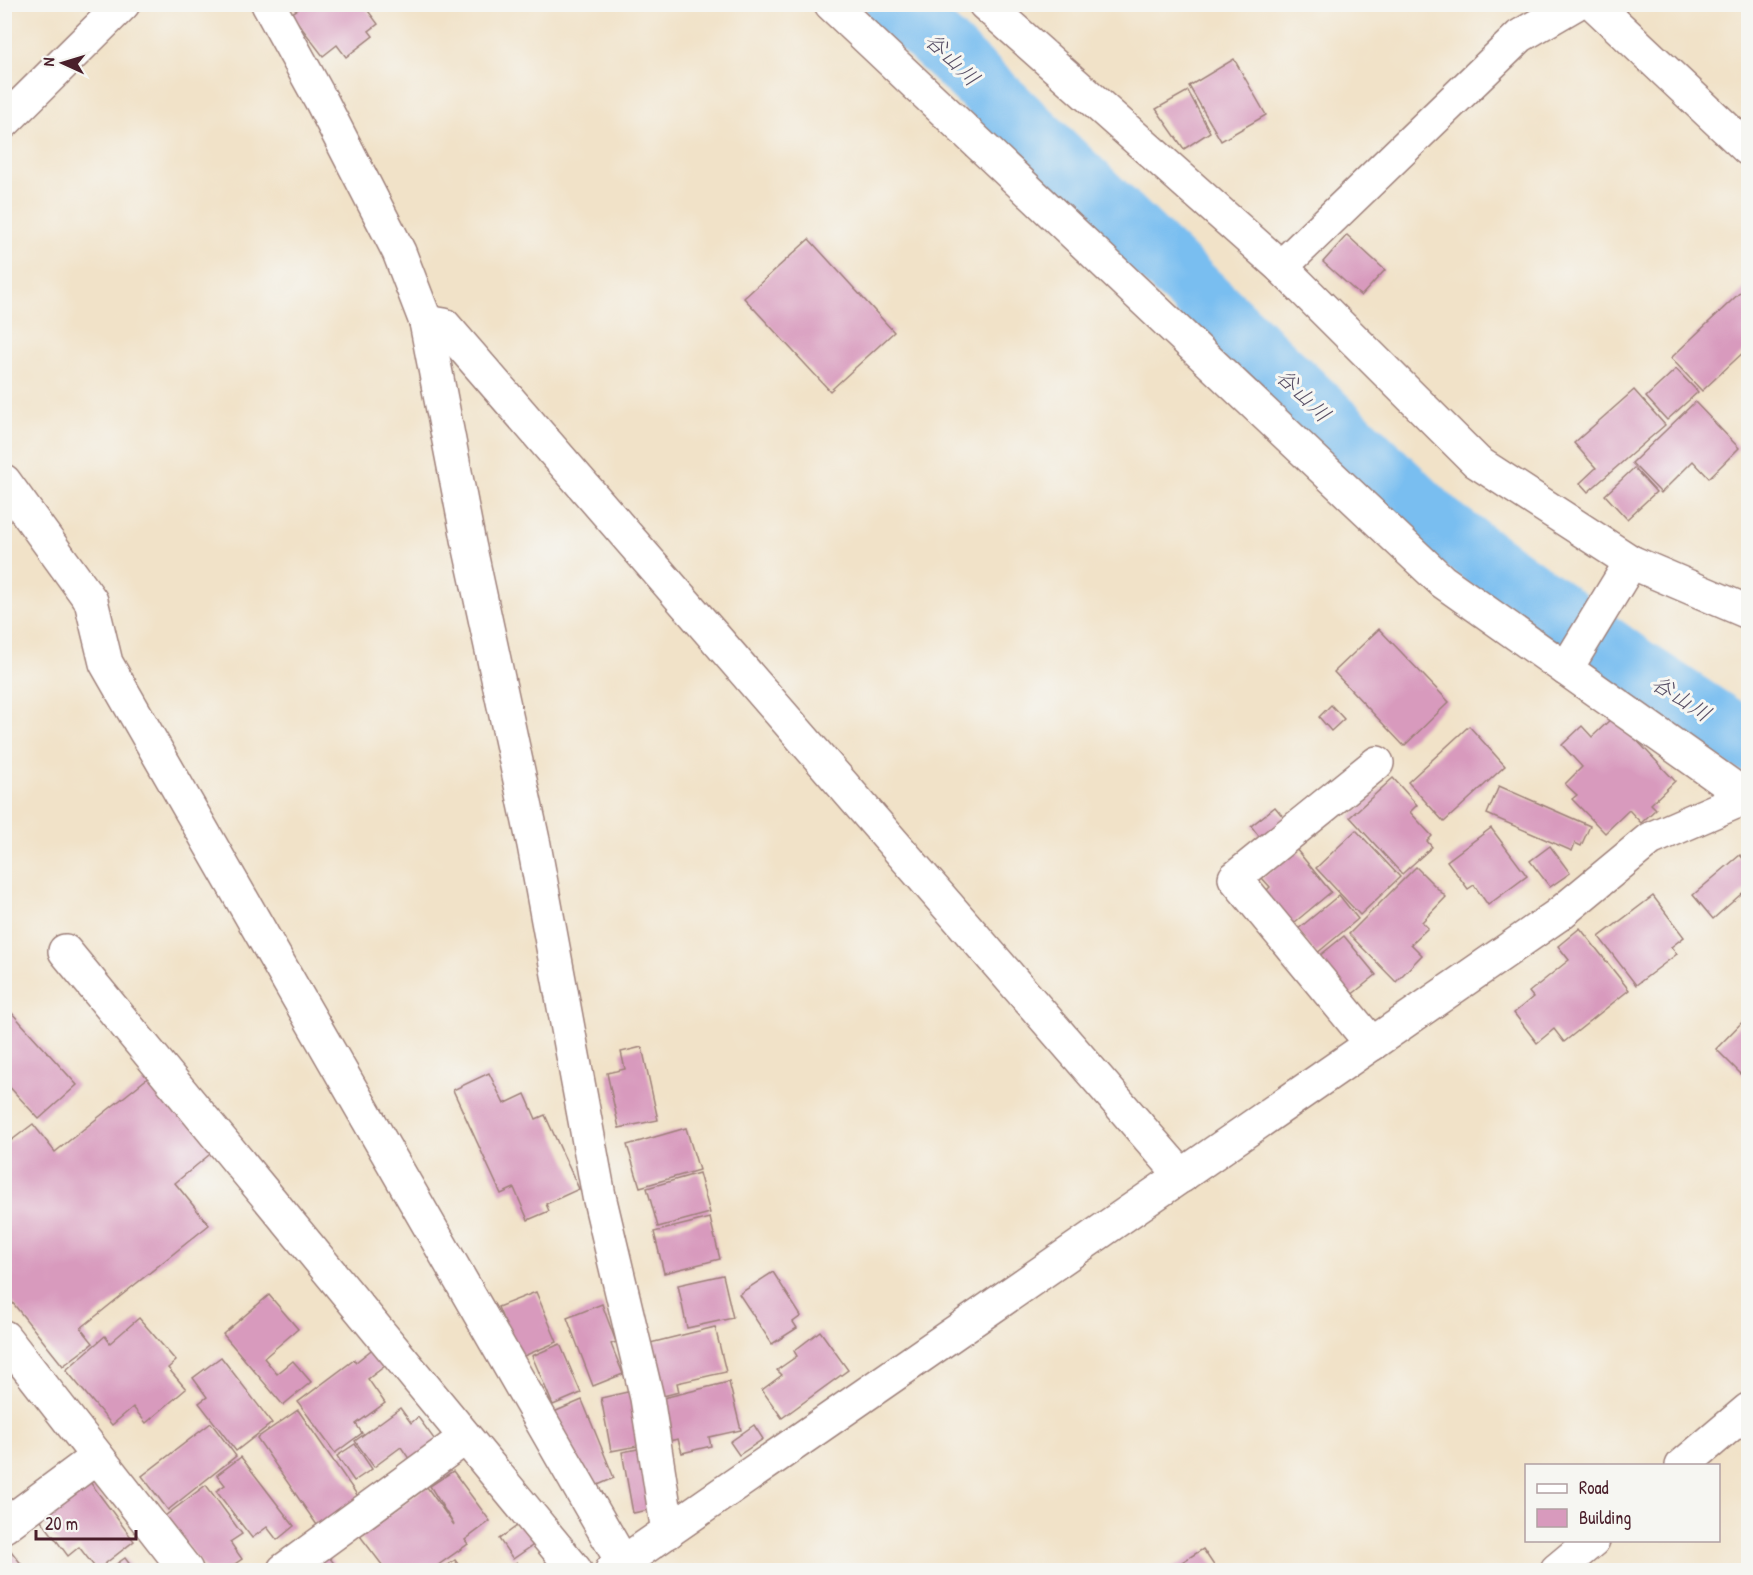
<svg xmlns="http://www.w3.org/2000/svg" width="1753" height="1575" font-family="'Patrick Hand','Klee One',sans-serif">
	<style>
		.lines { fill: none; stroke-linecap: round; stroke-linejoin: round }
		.river { stroke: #79bef0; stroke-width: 60 }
		.building { fill: #d89abd }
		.minor-casing { stroke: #9e807a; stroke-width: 36 }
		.tertiary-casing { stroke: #9e807a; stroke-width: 36 }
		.minor { stroke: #fff; stroke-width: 33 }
		.tertiary { stroke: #fff; stroke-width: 33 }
		.labels { text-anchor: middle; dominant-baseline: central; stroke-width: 6; stroke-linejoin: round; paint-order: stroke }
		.water-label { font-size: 22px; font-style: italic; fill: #584f66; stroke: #f6f6f2 }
	</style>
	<rect width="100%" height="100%" fill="#f6f6f2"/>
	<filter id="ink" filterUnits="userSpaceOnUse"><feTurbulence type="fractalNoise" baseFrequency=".0167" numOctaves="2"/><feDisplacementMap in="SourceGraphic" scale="12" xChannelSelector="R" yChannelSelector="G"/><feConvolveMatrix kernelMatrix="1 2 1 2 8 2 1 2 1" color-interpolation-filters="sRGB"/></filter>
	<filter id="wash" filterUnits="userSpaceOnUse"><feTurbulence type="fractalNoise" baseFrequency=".008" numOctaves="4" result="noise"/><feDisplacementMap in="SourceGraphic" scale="24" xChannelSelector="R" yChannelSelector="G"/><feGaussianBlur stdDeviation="1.35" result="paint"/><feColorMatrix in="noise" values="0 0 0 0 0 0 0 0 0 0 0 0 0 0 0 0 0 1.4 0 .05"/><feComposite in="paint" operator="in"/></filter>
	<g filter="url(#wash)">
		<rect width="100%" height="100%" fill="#f1e2c8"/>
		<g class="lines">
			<path class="river" d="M895,4L952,56L1439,525L1636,668L1748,742"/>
		</g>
		<g id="blocks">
			<g class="building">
				<path d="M294,4H363L378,24L369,31L373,36L346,57L337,45L323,56L291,14L298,9Z"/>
				<path d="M1234,59L1266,115L1221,141L1189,86Z"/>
				<path d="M1188,91L1210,132L1184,149L1156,109Z"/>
				<path d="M1347,235L1385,270L1361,296L1323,262Z"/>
				<path d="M809,239L894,332L830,391L744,298Z"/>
				<path d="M1748,285V348L1702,391L1671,358Z"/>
				<path d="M1676,369L1698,392L1667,420L1646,397Z"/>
				<path d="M1634,390L1665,425L1588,492L1580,483L1596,468L1574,443Z"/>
				<path d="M1695,402L1739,448L1709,478L1693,461L1661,493L1632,463Z"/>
				<path d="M1634,468L1656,492L1627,519L1605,495Z"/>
				<path d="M1379,629L1449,702L1404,746L1334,672Z"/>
				<path d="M1331,705L1344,719L1331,731L1319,717Z"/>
				<path d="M1614,716L1675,781L1651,804L1656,809L1641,823L1629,810L1605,833L1572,799L1577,795L1565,784L1582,767L1562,745L1582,726L1592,737Z"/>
				<path d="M1469,726L1505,766L1444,822L1408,782Z"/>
				<path d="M1393,778L1417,805L1410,812L1432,836L1427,841L1432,847L1402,874L1350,817Z"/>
				<path d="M1499,786L1590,826L1581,846L1575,843L1572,851L1487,814Z"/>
				<path d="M1275,807L1289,824L1265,844L1251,826Z"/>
				<path d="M1491,828L1527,876L1488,905L1474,885L1468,889L1447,861Z"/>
				<path d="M1356,830L1400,877L1360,915L1316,868Z"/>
				<path d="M1550,846L1570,873L1550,887L1530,861Z"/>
				<path d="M1296,849L1331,892L1289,927L1263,894L1270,887L1262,878Z"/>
				<path d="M1740,855L1748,864V888L1713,919L1693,895Z"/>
				<path d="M1416,867L1446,897L1422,922L1428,928L1411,944L1422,955L1396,982L1349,934Z"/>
				<path d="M1339,895L1358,919L1316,954L1297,930Z"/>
				<path d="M1653,896L1684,937L1671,947L1677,954L1636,985L1599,937Z"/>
				<path d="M1580,928L1629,990L1564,1042L1554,1029L1537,1043L1514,1013L1533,997L1529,992L1569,960L1558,946Z"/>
				<path d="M1344,936L1376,975L1350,996L1318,957Z"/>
				<path d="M11,1012L77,1085L39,1119L4,1081V1018Z"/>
				<path d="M1748,1016V1081L1716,1049Z"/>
				<path d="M642,1047L658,1120L619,1128L607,1073L625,1069L621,1052Z"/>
				<path d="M159,1069L220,1146L175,1183L209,1225L81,1328L93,1343L63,1366L4,1292V1146L33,1124L55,1152Z"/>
				<path d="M489,1073L504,1104L525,1094L536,1119L545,1115L579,1189L546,1204L549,1211L528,1220L514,1188L501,1194L453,1090Z"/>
				<path d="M686,1128L699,1170L640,1187L627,1145Z"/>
				<path d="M699,1173L710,1213L658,1227L647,1188Z"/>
				<path d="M710,1218L720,1259L664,1273L654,1232Z"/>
				<path d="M773,1272L801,1316L793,1322L797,1328L772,1344L739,1294Z"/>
				<path d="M723,1275L733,1318L687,1328L678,1285Z"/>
				<path d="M536,1292L557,1342L519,1358L498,1307Z"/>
				<path d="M269,1295L298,1329L264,1358L277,1374L293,1361L311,1382L283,1405L223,1334Z"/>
				<path d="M602,1304L616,1342L611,1344L623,1374L593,1386L567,1318Z"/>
				<path d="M139,1318L176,1361L168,1368L186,1389L146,1423L133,1407L112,1425L66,1370L105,1336L110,1343Z"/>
				<path d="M715,1327L726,1372L677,1383L679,1392L655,1398L642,1345Z"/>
				<path d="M820,1331L848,1370L782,1418L762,1390L782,1375L777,1370L797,1356L794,1351Z"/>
				<path d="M560,1344L581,1393L553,1405L532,1356Z"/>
				<path d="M375,1347L389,1363L368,1379L385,1403L356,1424L362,1433L335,1453L298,1402L354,1360L356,1362Z"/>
				<path d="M221,1357L272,1423L236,1451L199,1403L207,1397L193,1378Z"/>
				<path d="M729,1382L741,1430L709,1437L711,1446L682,1453L678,1439L665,1442L655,1400Z"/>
				<path d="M632,1391L643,1445L611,1451L601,1398Z"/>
				<path d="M582,1400L614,1478L591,1488L554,1412Z"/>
				<path d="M400,1408L411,1423L418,1417L440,1447L414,1466L401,1447L374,1467L355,1441Z"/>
				<path d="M298,1410L360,1499L319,1528L257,1438Z"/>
				<path d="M211,1423L236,1456L168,1510L142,1476Z"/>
				<path d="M754,1425L763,1439L739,1455L730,1442Z"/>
				<path d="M355,1444L372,1469L354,1481L337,1456Z"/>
				<path d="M643,1448L654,1509L633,1513L622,1452Z"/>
				<path d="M241,1457L294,1526L277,1540L267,1527L252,1538L216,1491L225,1485L217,1475Z"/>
				<path d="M453,1471L490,1521L465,1540L468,1544L431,1570H386L360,1536L427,1487L454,1525L430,1486Z"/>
				<path d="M87,1478L134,1541L97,1570L79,1547L68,1556L38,1516Z"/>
				<path d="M206,1485L242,1534L230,1542L242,1559L226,1570H206L165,1516Z"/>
				<path d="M524,1521L539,1541L513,1559L499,1539Z"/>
				<path d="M4,1542L26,1570H4Z"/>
				<path d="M1203,1549L1217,1570H1169Z"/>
				<path d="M326,1553L339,1570H302Z"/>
				<path d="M125,1558L134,1570H108Z"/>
				<path d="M455,1560L462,1570H440Z"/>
				<path d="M517,1562L522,1570H504Z"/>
			</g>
		</g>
	</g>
	<g filter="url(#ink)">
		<use href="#blocks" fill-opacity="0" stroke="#9e807a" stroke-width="1.5"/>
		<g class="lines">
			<defs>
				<g id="minor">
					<path d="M268,4L322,102L399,252L426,322L469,544L534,845L599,1196L647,1398L668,1532"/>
					<path d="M831,4L1442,581L1748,798"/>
					<path d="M1594,4L1748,149"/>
					<path d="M4,122L123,4"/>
					<path d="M1281,267L1520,36L1575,4"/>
					<path d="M426,322L444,325L1182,1176"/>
					<path d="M4,481L91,601L106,663L627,1570"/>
					<path d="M1566,669L1631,562"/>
					<path d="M65,951L575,1570"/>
					<path d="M1372,1044L1235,878L1377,763"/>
					<path d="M4,1337L186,1570"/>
					<path d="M1682,1466L1748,1410"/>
					<path d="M4,1526L97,1457"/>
					<path d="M284,1570L465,1438"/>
					<path d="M1557,1570L1593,1540"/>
				</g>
				<g id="tertiary">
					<path d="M985,4L1281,267L1477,462L1631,562L1748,612"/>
					<path d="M612,1570L1558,915L1650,839L1747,797"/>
				</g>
			</defs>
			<use href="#minor" class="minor-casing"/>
			<use href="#tertiary" class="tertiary-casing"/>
			<use href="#minor" class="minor"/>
			<use href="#tertiary" class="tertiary"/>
		</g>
	</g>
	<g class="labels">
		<g class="water-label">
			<text transform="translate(953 59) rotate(44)">谷山川</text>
			<text transform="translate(1304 395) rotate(44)">谷山川</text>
			<text transform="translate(1682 698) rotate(33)">谷山川</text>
		</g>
	</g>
	<rect width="1753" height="1575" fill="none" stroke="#f6f6f2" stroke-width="24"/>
	<rect x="1525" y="1464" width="195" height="78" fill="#f6f6f2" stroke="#b1a0a2" stroke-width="1.5"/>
	<rect x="1537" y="1484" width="30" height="9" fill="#ffffff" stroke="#b1a0a2" stroke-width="1.5"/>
	<text x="1579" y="1494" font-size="18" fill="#4a1f2b">Road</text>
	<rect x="1537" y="1509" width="30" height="18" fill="#d89abd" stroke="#b1a0a2" stroke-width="1.5"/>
	<text x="1579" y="1524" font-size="18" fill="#4a1f2b">Building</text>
	<g transform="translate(63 63) rotate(274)" stroke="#f6f6f2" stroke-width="4.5" paint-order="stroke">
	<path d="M0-4.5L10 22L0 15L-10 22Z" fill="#4a1f2b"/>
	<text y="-9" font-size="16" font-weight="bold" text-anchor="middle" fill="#4a1f2b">N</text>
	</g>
	<path d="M36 1530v9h100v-9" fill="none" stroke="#4a1f2b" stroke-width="3"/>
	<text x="45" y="1530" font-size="18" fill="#4a1f2b" stroke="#f6f6f2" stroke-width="4.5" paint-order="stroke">20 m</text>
</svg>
